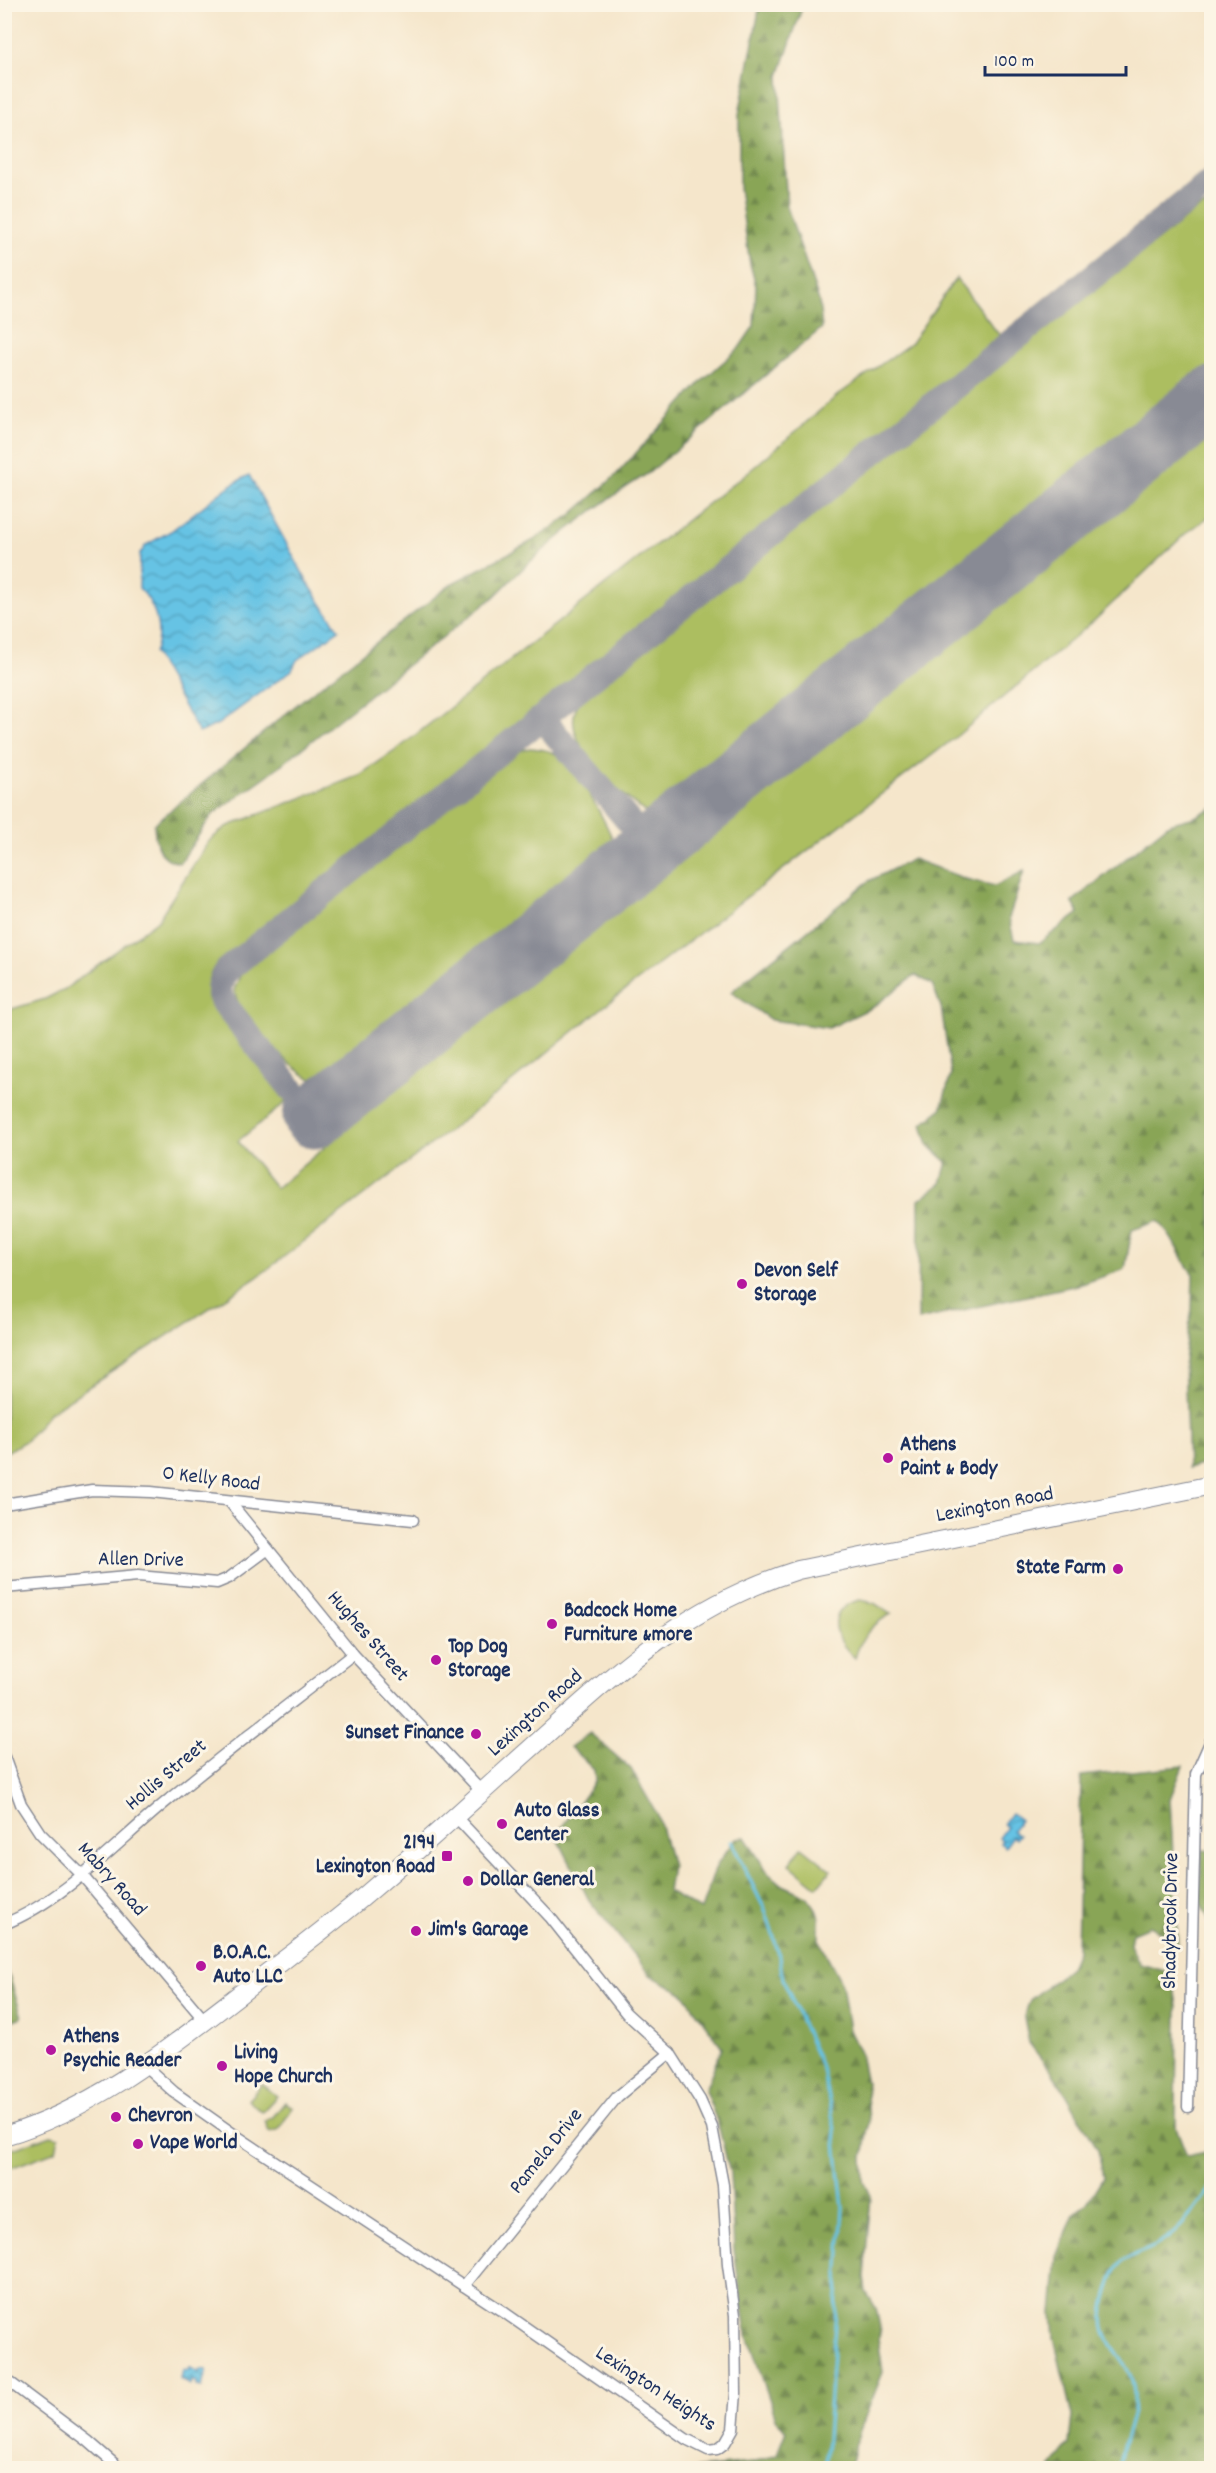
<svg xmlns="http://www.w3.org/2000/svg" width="1216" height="2473" font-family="Dekko,sans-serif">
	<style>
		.green { fill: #acbe61; stroke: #647660; stroke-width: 1.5 }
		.forest { fill: url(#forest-firs); stroke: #526a5a; stroke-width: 1.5 }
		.water { fill: url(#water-waves); stroke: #4079a1; stroke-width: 1.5 }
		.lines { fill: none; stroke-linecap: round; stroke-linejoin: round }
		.stream { stroke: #66c3e4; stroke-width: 3 }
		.taxiway { stroke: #888a94; stroke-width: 26 }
		.runway { stroke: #888a94; stroke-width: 63 }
		.street-casing { stroke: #888a94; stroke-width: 13 }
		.highway-casing { stroke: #888a94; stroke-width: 20 }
		.street { stroke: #fff; stroke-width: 10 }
		.highway { stroke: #fff; stroke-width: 18 }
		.poi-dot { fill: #b5179e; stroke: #fcf5e5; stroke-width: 2 }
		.labels { text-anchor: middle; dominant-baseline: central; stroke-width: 6; stroke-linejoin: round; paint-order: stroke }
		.poi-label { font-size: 21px; font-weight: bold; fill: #1b2f5e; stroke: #fcf5e5; text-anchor: start }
		.street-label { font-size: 21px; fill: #1b2f5e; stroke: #fcf5e5 }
	</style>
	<defs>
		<pattern id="forest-firs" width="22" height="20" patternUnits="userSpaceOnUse" patternTransform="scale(1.5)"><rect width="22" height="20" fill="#89a557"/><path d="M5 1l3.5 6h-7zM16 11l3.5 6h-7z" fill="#6f874b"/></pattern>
		<pattern id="water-waves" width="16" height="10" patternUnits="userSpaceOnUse" patternTransform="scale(1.5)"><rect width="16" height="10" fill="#66c3e4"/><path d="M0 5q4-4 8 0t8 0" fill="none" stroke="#539fbc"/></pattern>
	</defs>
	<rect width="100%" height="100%" fill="#fcf5e5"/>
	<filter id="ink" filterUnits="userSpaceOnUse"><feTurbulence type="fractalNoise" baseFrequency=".0167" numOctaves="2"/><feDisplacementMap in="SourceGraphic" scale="12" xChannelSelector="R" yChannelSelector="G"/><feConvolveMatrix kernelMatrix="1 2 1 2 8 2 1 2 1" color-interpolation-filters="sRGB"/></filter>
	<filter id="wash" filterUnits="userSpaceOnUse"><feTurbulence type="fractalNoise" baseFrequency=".008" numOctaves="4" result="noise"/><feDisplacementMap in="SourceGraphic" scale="24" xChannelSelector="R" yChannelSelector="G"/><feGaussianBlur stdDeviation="1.35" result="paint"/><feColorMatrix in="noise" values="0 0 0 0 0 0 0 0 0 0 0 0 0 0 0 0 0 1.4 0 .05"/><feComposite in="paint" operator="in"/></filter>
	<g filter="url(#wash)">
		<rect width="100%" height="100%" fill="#f5e6cb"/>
		<g class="green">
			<path d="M1211,203V372L658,815L650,816C622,795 549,736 582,699L1196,210Z"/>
			<path d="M956,278L1000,336L217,963C207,977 204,990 212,1006L287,1099L284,1104L238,1141L276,1188L325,1147L322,1141L1211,428V515L1185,534L1096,619L957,736L602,1008L484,1104L256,1278L50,1412L27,1440L5,1453V1011L45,999L65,989L158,920L209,841L226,827L358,776L399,748L753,468L838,395L911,343Z"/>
			<path d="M530,748C541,749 552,750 561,758C583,778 605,820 616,847L320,1083C293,1073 239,1019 234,990L242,971L515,752Z"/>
			<path d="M860,1600L874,1603L891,1614C872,1624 861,1637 855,1658C834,1639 823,1609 860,1600Z"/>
			<path d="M802,1847L831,1870L817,1887L789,1864Z"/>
			<path d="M262,2084L277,2096L262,2112L248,2100Z"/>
			<path d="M285,2102L293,2107L279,2129L269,2132L265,2121L273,2117Z"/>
			<path d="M51,2135L59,2137L56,2151L5,2170V2152Z"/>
		</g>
		<g class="forest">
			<path d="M760,5H803L779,76L787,207L819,301L822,328L650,472C594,507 540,549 494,597L268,775L212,815L180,863C158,859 155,845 154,824L301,701L453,583L534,540L572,514L614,477L702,381L739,348L754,326L756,286L750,264L739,188V114Z"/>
			<path d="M1211,808L1212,1463L1188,1468L1184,1360L1192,1309L1193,1274C1177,1255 1176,1239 1158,1221L1132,1230L1125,1269L1082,1284L918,1320L919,1200L941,1183L947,1162L928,1145L922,1124L941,1109L951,1074L941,1007L932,984L915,975L873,1007L829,1028L771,1020L731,992L869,881L913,859L966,879L995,886L1024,871L1009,918L1014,940L1039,943L1079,913L1072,902L1169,824L1195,817Z"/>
			<path d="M590,1733L631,1769L658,1816L672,1866L668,1892L701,1910L717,1864L736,1838L745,1837L768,1873L782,1885L807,1896L815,1907L819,1916V1940L842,1984L849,2030L860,2053L866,2083L869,2121L863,2157L864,2181L871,2196L864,2277L866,2292L876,2308L880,2327L878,2338L883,2372L860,2430L849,2468H696L753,2463L777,2454L786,2431L776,2419L745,2327L734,2250L730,2173L718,2124L705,2090L722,2047L683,1993L650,1975L589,1900L556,1835L595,1781L594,1770L570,1747Z"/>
			<path d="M1183,1766L1170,1799L1178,1948H1172L1163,1933L1149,1926L1132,1933L1130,1945L1140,1964L1172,1973L1177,2006L1176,2127L1187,2156L1211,2151V2468H1051L1069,2444L1072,2416L1054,2338L1052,2313L1057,2257L1074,2214L1087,2203L1103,2177L1098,2150L1061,2085L1029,2043L1024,2017L1030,2000L1070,1968L1077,1951L1081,1776Z"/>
			<path d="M1202,1850L1211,1851V1925L1199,1900Z"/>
			<path d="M5,1962L22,2017L5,2023H4Z"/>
		</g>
		<g class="water">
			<path d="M249,475L308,583L339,630L297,660L292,670L218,724L199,733L154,653C163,632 156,604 139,588L140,554L146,545L171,531L231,485Z"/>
			<path d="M1011,1813L1020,1820L1012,1830L1019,1835L1016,1839L1013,1836L1005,1847L1000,1843L1002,1840L999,1838L1007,1827L1003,1824Z"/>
			<path d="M189,2367L199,2373L200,2369L206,2370L202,2387L197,2386V2382L192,2380L191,2385L180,2379L182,2370L188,2371Z"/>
		</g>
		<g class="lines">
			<g class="stream">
				<path d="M731,1841L766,1912L778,1951L783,1979L822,2069L834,2124L843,2208L825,2468"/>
				<path d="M1119,2468C1120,2442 1136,2420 1134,2393C1130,2347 1089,2351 1108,2291C1111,2281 1114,2270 1122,2262C1131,2254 1144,2252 1155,2246C1180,2233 1195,2209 1212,2187"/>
			</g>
			<g class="taxiway">
				<path d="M542,718L651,848"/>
				<path d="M314,1117L224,1004C216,990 218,984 227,970L1212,181"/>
			</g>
			<path class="runway" d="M314,1117L1212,398"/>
		</g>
	</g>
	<g filter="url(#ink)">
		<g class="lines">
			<defs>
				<g id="street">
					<path d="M229,1501L353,1654L482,1792"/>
					<path d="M4,1504L92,1490L151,1492L413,1520"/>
					<path d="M4,1588L138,1576L217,1583L229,1578L267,1550"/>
					<path d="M4,1757L21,1804L40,1833L81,1874L205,2021"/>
					<path d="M4,1924C65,1900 117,1842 167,1801C228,1750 291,1703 353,1654"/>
					<path d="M144,2065L174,2092L235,2135L505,2313L686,2439L708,2450L717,2449L725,2443L733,2429L736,2393L735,2315L728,2265L723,2185L712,2127L700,2100L670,2053L626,2013L550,1917L455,1816"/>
					<path d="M1188,2107L1196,1774L1212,1738"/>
					<path d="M464,2286L617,2097L670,2053"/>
					<path d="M4,2378L88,2441L119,2468"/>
				</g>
				<path id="highway" d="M4,2136C94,2109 167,2050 240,1994C282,1961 327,1928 368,1893C423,1847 476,1797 530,1749C616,1672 685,1605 798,1570L1212,1485"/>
			</defs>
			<use href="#street" class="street-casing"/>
			<use href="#highway" class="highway-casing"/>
			<use href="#street" class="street"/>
			<use href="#highway" class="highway"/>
		</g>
	</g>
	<g class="poi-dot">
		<circle cx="742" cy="1284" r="6"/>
		<circle cx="888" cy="1458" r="6"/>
		<circle cx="1118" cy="1569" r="6"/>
		<circle cx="552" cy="1624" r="6"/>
		<circle cx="436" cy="1660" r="6"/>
		<circle cx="476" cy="1734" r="6"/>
		<circle cx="502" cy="1824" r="6"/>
		<rect x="441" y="1850" width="12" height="12" rx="3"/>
		<circle cx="468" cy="1881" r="6"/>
		<circle cx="416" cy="1931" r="6"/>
		<circle cx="201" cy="1966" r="6"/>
		<circle cx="51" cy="2050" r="6"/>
		<circle cx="222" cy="2066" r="6"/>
		<circle cx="116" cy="2117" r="6"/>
		<circle cx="138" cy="2144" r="6"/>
	</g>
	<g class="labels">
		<g class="poi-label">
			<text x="754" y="1272">Devon Self<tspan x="754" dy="24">Storage</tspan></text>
			<text x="900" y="1446">Athens<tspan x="900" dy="24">Paint &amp; Body</tspan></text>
			<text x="1106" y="1569" text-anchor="end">State Farm</text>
			<text x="564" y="1612">Badcock Home<tspan x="564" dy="24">Furniture &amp;more</tspan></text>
			<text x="448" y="1648">Top Dog<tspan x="448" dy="24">Storage</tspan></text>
			<text x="464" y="1734" text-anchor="end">Sunset Finance</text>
			<text x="514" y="1812">Auto Glass<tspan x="514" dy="24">Center</tspan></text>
			<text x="435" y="1844" text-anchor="end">2194<tspan x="435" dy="24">Lexington Road</tspan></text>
			<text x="480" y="1881">Dollar General</text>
			<text x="428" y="1931">Jim's Garage</text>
			<text x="213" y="1954">B.O.A.C.<tspan x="213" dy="24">Auto LLC</tspan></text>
			<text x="63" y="2038">Athens<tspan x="63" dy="24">Psychic Reader</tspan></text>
			<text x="234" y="2054">Living<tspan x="234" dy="24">Hope Church</tspan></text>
			<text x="128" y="2117">Chevron</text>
			<text x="150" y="2144">Vape World</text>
		</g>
		<g class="street-label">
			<text transform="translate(211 1480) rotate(7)">O Kelly Road</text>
			<text transform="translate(995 1506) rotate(-11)">Lexington Road</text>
			<text transform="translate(141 1561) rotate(1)">Allen Drive</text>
			<text transform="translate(367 1637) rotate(49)">Hughes Street</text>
			<text transform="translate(536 1714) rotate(-42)">Lexington Road</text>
			<text transform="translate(167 1776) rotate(-40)">Hollis Street</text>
			<text transform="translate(111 1880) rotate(48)">Mabry Road</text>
			<text transform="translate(1172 1921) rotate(-89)">Shadybrook Drive</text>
			<text transform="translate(547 2152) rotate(-51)">Pamela Drive</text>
			<text transform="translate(655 2390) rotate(33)">Lexington Heights</text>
		</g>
	</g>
	<rect width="1216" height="2473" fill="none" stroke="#fcf5e5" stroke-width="24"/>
	<path d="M985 66v9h141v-9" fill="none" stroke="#1b2f5e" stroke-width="3"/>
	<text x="994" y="66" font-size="18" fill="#1b2f5e" stroke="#fcf5e5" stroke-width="4.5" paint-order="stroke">100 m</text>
</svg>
